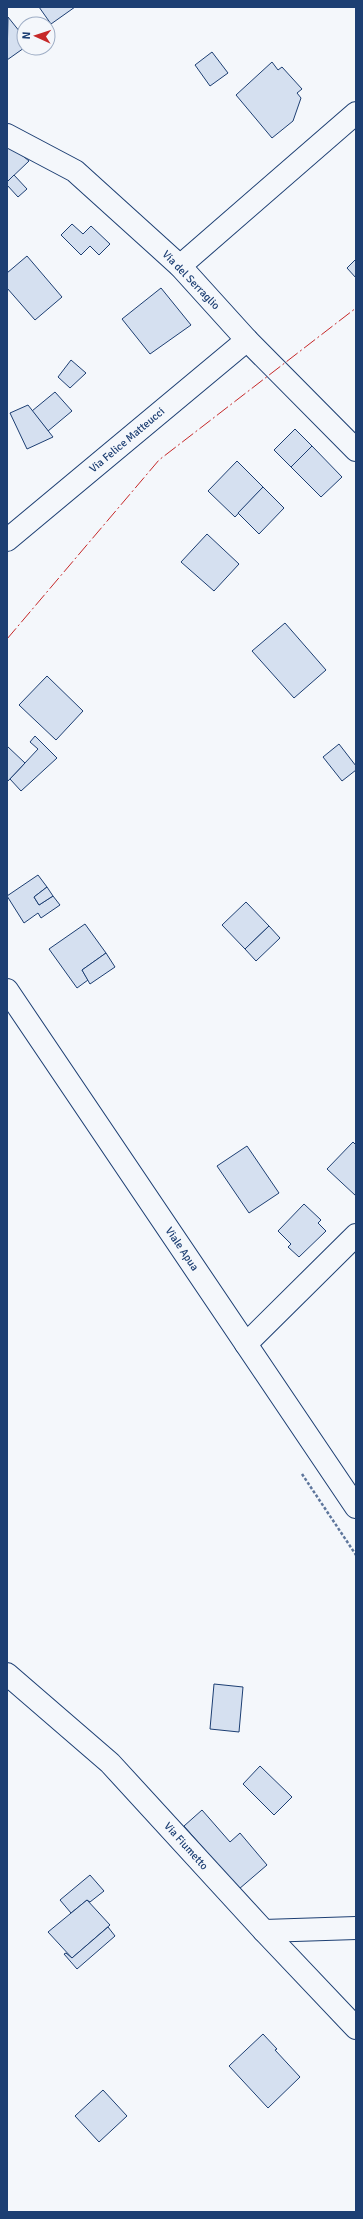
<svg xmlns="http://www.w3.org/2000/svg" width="363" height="2219" font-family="Signika,sans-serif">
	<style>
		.building { fill: #d5e0f0; stroke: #1d3f73 }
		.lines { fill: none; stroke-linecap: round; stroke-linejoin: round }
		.minor-casing { stroke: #1d3f73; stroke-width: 24 }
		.path { stroke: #5e769c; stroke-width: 2.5; stroke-dasharray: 3 2; stroke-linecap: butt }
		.minor { stroke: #f4f7fb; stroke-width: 22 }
		.power { stroke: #c62828; stroke-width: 1; stroke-dasharray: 14 3 2 3; stroke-linecap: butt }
		.labels { text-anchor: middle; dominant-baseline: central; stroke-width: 3; stroke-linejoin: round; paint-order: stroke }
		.street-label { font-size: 11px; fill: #1d3f73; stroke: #f4f7fb }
	</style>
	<rect width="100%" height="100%" fill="#f4f7fb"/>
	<g class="building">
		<path d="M39,7H75L51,24Z"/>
		<path d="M8,17L24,37V48L7,60Z"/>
		<path d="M212,52L228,73L210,86L195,65Z"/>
		<path d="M272,62L278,70L282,67L302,89L297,93L301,98L293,121L272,138L236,95Z"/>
		<path d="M7,143L29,161L7,182Z"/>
		<path d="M14,175L27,189L18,197L7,185V182Z"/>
		<path d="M72,224L83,234L91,226L110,244L99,255L90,246L81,255L61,235Z"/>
		<path d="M27,256L62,297L35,320L7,288V273Z"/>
		<path d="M356,259V278L347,268Z"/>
		<path d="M161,288L191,325L150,354L122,319Z"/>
		<path d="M71,360L86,373L70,388L58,377Z"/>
		<path d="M55,392L72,411L48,431L32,411Z"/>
		<path d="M28,405L53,437L27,449L10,413Z"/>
		<path d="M295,429L312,446L291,467L274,450Z"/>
		<path d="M312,446L342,477L321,497L291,467Z"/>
		<path d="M237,461L263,487L235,517L208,491Z"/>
		<path d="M263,487L284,508L259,534L238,513Z"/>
		<path d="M207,534L239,564L214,591L181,562Z"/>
		<path d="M285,623L326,670L294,698L252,651Z"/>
		<path d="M47,676L83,711L56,740L19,705Z"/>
		<path d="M35,736L57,758L21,791L10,779L38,749L30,742Z"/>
		<path d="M339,744L356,766V770L342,781L323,757Z"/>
		<path d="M7,746L25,763L7,782Z"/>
		<path d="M38,875L47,887L34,897L39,905L53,896L60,905L41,918L38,913L24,923L7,896Z"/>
		<path d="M47,887L53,896L39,905L34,897Z"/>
		<path d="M246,902L269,926L245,949L222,925Z"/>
		<path d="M85,924L106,953L82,970L88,980L77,988L49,949Z"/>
		<path d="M269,926L280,938L256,961L245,949Z"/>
		<path d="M106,953L115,967L90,984L82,970Z"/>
		<path d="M353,1142L356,1145V1196L327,1169Z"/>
		<path d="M247,1146L279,1193L249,1213L217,1166Z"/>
		<path d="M304,1204L321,1220L318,1223L326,1231L299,1257L288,1247L291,1244L278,1231Z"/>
		<path d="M214,1684L243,1687L239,1732L210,1729Z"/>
		<path d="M260,1766L292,1797L274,1815L243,1784Z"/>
		<path d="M202,1810L230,1842L240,1833L267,1865L239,1889L184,1826Z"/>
		<path d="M90,1875L104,1891L90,1902L87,1900L71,1913L60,1900Z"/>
		<path d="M87,1900L110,1925L72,1958L48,1932Z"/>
		<path d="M108,1927L115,1936L77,1969L64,1954L66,1953L72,1958Z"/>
		<path d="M263,2034L277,2049L275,2050L300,2077L268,2108L229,2066Z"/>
		<path d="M103,2090L127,2116L99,2142L75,2116Z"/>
	</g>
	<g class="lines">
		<defs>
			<g id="minor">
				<path d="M7,135L75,171L180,266L247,340L356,450"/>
				<path d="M180,266L356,113"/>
				<path d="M7,540L247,340"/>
				<path d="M7,990L356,1507"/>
				<path d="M246,1344L356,1235"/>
				<path d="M7,1674L110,1763L264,1931L356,2028"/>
				<path d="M264,1931L356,1928"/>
			</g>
		</defs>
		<use href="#minor" class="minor-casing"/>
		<path class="path" d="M302,1474L356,1555"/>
		<use href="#minor" class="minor"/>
		<path class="power" d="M7,639L159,460L356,308"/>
	</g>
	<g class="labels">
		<g class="street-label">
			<text transform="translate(191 280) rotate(46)">Via del Serraglio</text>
			<text transform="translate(127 440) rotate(-40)">Via Felice Matteucci</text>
			<text transform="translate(182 1249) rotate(56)">Viale Apua</text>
			<text transform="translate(186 1846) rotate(48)">Via Fiumetto</text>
		</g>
	</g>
	<rect width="363" height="2219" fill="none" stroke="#1d3f73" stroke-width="16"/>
	<g transform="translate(36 36) rotate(273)"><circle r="19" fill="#f4f7fb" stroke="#9eadc5"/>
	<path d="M0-3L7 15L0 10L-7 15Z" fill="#c62828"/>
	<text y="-6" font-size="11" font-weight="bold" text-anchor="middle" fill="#1d3f73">N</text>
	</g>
</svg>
